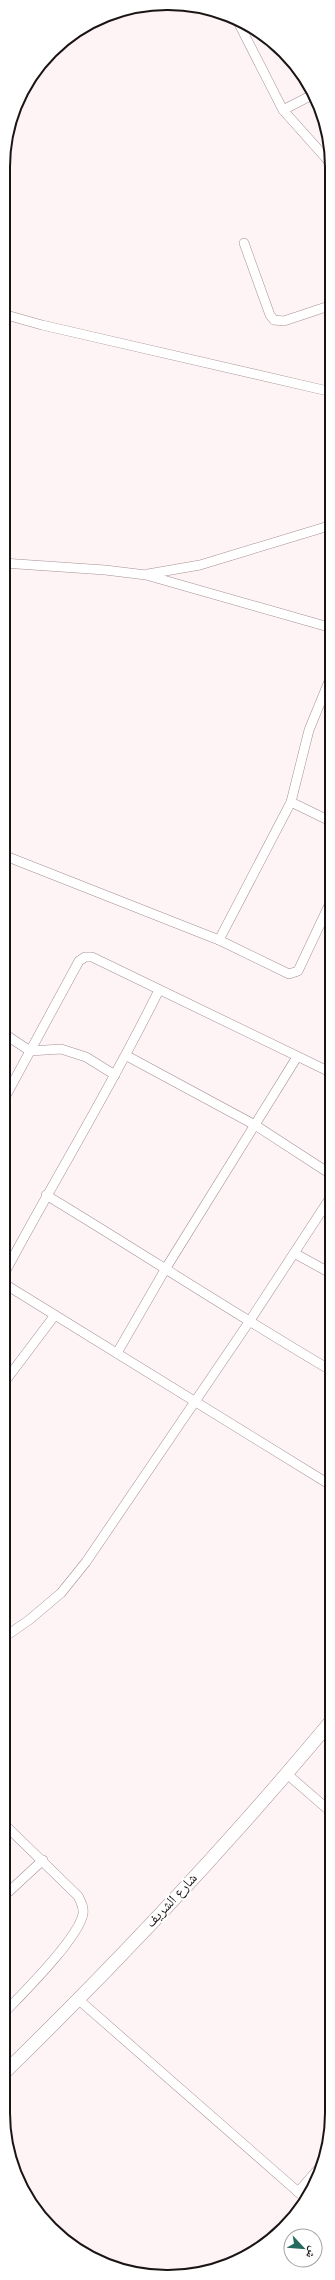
<svg xmlns="http://www.w3.org/2000/svg" width="335" height="2280" font-family="Montserrat,'Noto Naskh Arabic',sans-serif">
	<style>
		.lines { fill: none; stroke-linecap: round; stroke-linejoin: round }
		.minor-casing { stroke: #a59093; stroke-width: 10 }
		.secondary-casing { stroke: #a59093; stroke-width: 14 }
		.minor { stroke: #fff; stroke-width: 9 }
		.secondary { stroke: #fff; stroke-width: 13 }
		.labels { text-anchor: middle; dominant-baseline: central; stroke-width: 4; stroke-linejoin: round; paint-order: stroke }
		.street-label { font-size: 14px; fill: #1b1415; stroke: #fff }
		.rim { fill: none; stroke: #1b1415; stroke-width: 2 }
	</style>
	<rect width="100%" height="100%" fill="#fef4f5"/>
	<g class="lines">
		<defs>
			<g id="minor">
				<path d="M237,20L283,110L332,165"/>
				<path d="M283,110L314,94"/>
				<path d="M244,243L270,315L274,320L284,321L332,305"/>
				<path d="M3,314L42,325L332,392"/>
				<path d="M3,563L105,570L146,575L332,628"/>
				<path d="M148,574L200,565L332,525"/>
				<path d="M291,802L332,822"/>
				<path d="M3,855L219,940L289,974L298,971L332,899"/>
				<path d="M219,940L291,802L309,730L332,674"/>
				<path d="M3,1033L30,1051L61,1049L86,1057L115,1075"/>
				<path d="M127,1056L255,1125L332,1175"/>
				<path d="M3,1101L79,961L85,957H92L332,1073"/>
				<path d="M46,1195C142,1253 235,1314 332,1371"/>
				<path d="M294,1253L332,1274"/>
				<path d="M3,1276C54,1180 111,1088 159,990"/>
				<path d="M3,1283L332,1486"/>
				<path d="M117,1353L166,1268L297,1057"/>
				<path d="M3,1384L55,1315"/>
				<path d="M3,1638L29,1620L61,1593L86,1562L249,1322L332,1195"/>
				<path d="M287,1774L332,1813"/>
				<path d="M3,1897L43,1860"/>
				<path d="M79,2000L305,2198"/>
				<path d="M3,2014C22,1994 78,1939 83,1914C84,1907 81,1902 78,1896L3,1823"/>
				<path d="M298,2192L320,2167"/>
			</g>
			<path id="secondary" d="M3,2074C118,1962 229,1844 332,1720"/>
		</defs>
		<use href="#minor" class="minor-casing"/>
		<use href="#secondary" class="secondary-casing"/>
		<use href="#minor" class="minor"/>
		<use href="#secondary" class="secondary"/>
	</g>
	<g class="labels">
		<g class="street-label">
			<text transform="translate(171 1900) rotate(-47)">شارع الشريف</text>
		</g>
	</g>
	<path d="M0 0H335V2280H0ZM167 10H168A157 157 0 0 1 325 167V2113A157 157 0 0 1 168 2270H167A157 157 0 0 1 10 2113V167A157 157 0 0 1 167 10Z" fill="#fff" fill-rule="evenodd"/>
	<path class="rim" d="M167 10H168A157 157 0 0 1 325 167V2113A157 157 0 0 1 168 2270H167A157 157 0 0 1 10 2113V167A157 157 0 0 1 167 10Z"/>
	<g transform="translate(303 2248) rotate(116)"><circle r="19" fill="#ffffff" stroke="#a4a1a1"/>
	<path d="M0-3L7 15L0 10L-7 15Z" fill="#236a5f"/>
	<text y="-6" font-size="11" font-weight="bold" text-anchor="middle" fill="#1b1415">ش</text>
	</g>
</svg>
